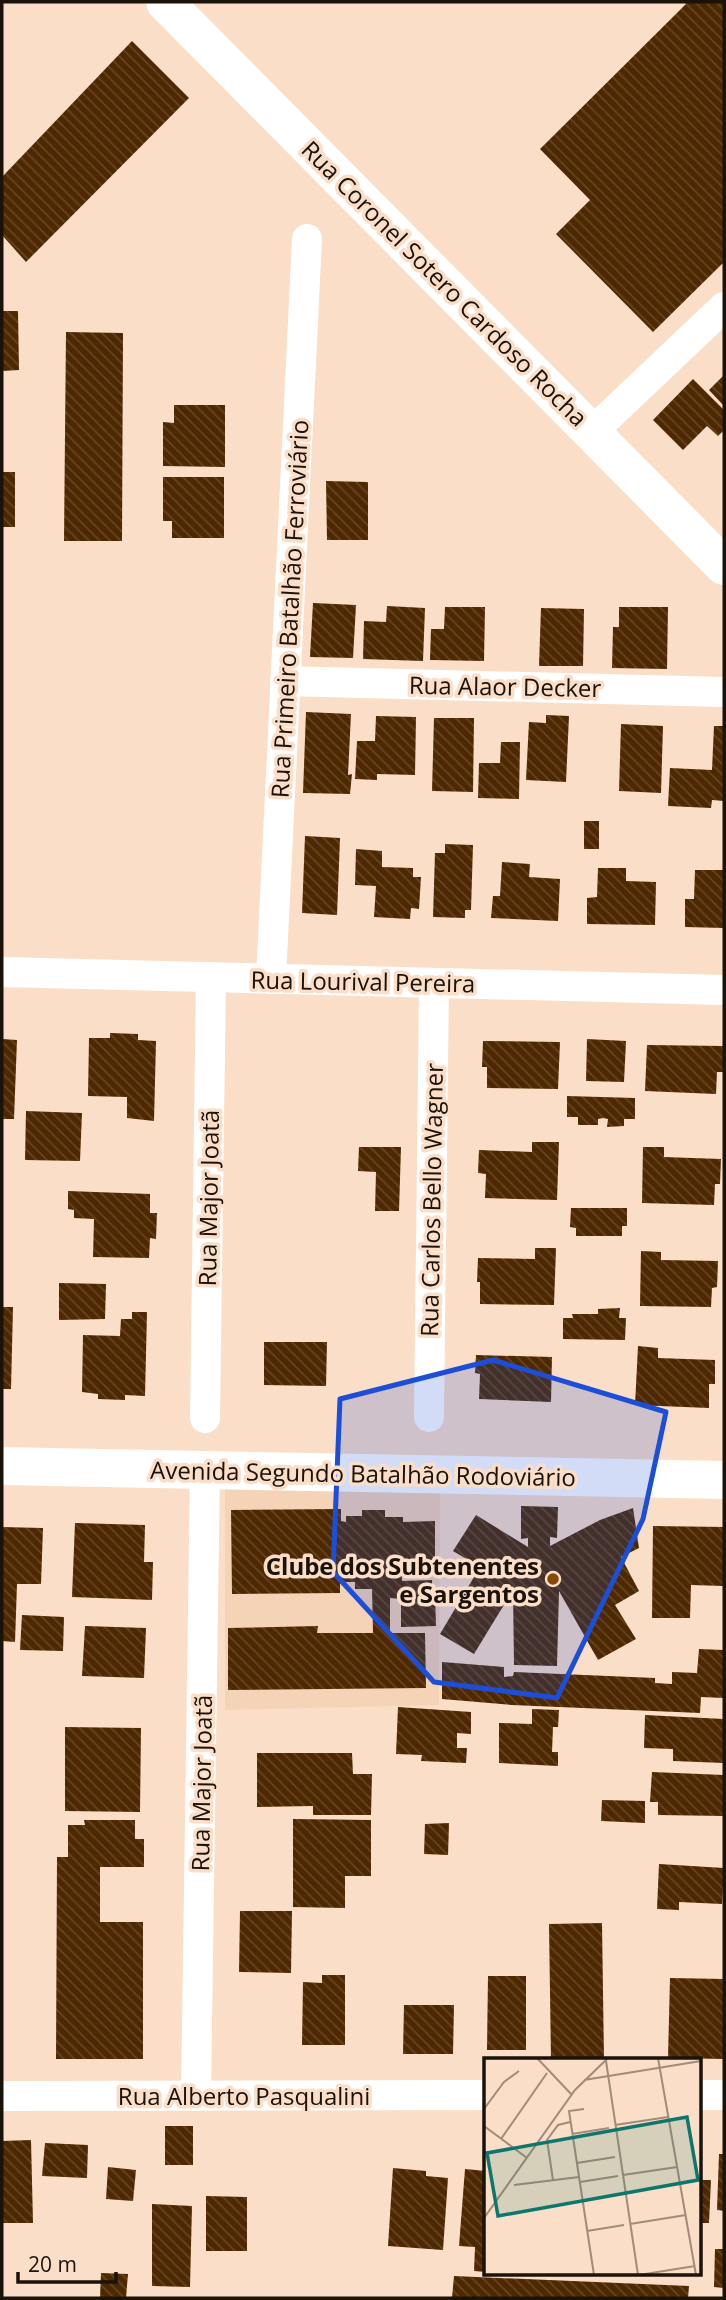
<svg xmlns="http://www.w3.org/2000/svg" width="726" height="2300" font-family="'Open Sans',sans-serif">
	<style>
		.built { fill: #f5d3b7 }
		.building { fill: url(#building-back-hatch) }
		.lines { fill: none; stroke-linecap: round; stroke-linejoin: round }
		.minor { stroke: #fff; stroke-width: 30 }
		.tertiary { stroke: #fff; stroke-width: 38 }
		.marked { fill: #1d4ed8; fill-opacity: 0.2; stroke: #1d4ed8; stroke-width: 5; stroke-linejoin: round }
		.poi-dot { fill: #844a00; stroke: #fadec7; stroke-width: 2.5 }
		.labels { text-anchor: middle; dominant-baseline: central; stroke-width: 7; stroke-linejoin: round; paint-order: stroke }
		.street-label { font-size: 24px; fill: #1b120a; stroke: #fadec7 }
		.poi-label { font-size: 24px; font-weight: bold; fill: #1b120a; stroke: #fadec7; text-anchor: end }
		.inset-road { fill: none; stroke: #a18c7b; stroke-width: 2 }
		.view { fill: #0f766e; fill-opacity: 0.15; stroke: #0f766e; stroke-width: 3.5 }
		.inset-edge { fill: none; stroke: #1b120a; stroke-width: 3.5 }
	</style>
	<defs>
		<pattern id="building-back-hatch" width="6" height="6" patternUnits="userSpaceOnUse" patternTransform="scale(1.75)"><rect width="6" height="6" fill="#4e2800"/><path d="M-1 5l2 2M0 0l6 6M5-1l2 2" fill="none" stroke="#644524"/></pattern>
	</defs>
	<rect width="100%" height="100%" fill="#fadec7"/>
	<path class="built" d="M225,1486L440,1488L439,1705L225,1710Z"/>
	<g class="building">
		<path d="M684,2H724V262L653,332L556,234L590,200L540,149L686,4Z"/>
		<path d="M132,41L189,98L26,262L2,235V177Z"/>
		<path d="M2,311H18L19,370L2,371Z"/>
		<path d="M66,332L123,333L122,541H64Z"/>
		<path d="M724,375V406L709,390Z"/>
		<path d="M693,379L724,410V430L718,436L707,426L683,450L653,420Z"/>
		<path d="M174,405H225V467L163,466V422L174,423Z"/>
		<rect x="2" y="472" width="13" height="55"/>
		<path d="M163,477H224V538H172V521H163Z"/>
		<path d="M326,481L368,482V540H327Z"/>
		<path d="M313,603L356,605L353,658L310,657Z"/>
		<path d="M387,606L425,608L423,661L363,659L364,621L386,622Z"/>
		<path d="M445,607H485L484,661L430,660L431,629H444Z"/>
		<path d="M619,607H668L667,669L612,668L613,627H619Z"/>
		<path d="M541,608L584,609L583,666H539Z"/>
		<path d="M306,712L351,714L348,775L352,774L350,794L303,793Z"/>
		<path d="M546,715L569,716L566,782L526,780L529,722L546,723Z"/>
		<path d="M376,716L416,717L415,775L377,774V780L355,779L357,741H375Z"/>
		<path d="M434,718H474L473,792L432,791Z"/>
		<path d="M621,724L663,726L661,793L619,791Z"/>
		<path d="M714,726H724V801L712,800L711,808L668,806L670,768L712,770Z"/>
		<path d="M501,742H520L519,799L478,798L479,763H500Z"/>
		<rect x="584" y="821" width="15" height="28"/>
		<path d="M305,836L340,838L337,915L302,913Z"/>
		<path d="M445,844L473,845L471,910H465V918L433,917L435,853H445Z"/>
		<path d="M356,849L382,851V867L413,868V877H421L419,909L411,908L410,919L374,917L376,886L355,885Z"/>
		<path d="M502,862L530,864L529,877L560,879L558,921L491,918L493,896H500Z"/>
		<path d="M598,868H626V881L656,882L655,925L587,924V898L597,897Z"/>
		<path d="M695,870H724V928L685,927V899H694Z"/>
		<path d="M110,1033L138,1034V1040L156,1041L154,1121L127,1118V1097L88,1096L89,1038H110Z"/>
		<path d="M2,1039L17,1040L14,1119H2Z"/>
		<path d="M587,1039L626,1041L624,1082L586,1081Z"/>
		<path d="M483,1041L560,1042L558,1089L487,1088V1067H482Z"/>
		<path d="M647,1045L724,1046L723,1072H717L716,1094L645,1091Z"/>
		<path d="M567,1096L635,1098V1119H624V1126L607,1127L608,1119L603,1118L598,1119V1125H578V1117H567Z"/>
		<path d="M26,1111L82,1113L80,1161L25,1160Z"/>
		<path d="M532,1142H559L557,1200L485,1198L486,1174L478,1173L479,1150L532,1152Z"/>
		<path d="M359,1147H401L399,1211H375L376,1172L358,1171Z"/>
		<path d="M643,1147H664V1157L721,1159L720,1184H715L714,1205L642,1203Z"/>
		<path d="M68,1191L150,1194V1213H157L156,1239L150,1238L149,1258L93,1257L94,1219L74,1218V1210L68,1209Z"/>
		<path d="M571,1208H627V1226H622V1236H576V1228L570,1227Z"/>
		<path d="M535,1248H556L554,1305L480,1304V1282H477L478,1258L535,1259Z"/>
		<path d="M641,1251L661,1252V1260L718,1261L717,1287L712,1288L711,1307L640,1306Z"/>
		<path d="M59,1283L106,1284L105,1319L59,1320Z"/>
		<path d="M2,1307H13L11,1389H2Z"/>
		<path d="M620,1308L619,1318H626L625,1340L563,1339V1318H573L572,1314H598V1309Z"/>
		<path d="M132,1312H147L145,1396L125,1395V1400L98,1399V1394L82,1392L83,1335L120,1336L121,1319H132Z"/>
		<path d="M264,1342H327L326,1386L264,1385Z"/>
		<path d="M638,1346L658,1348V1358L715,1360V1384H709V1408L635,1405Z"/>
		<path d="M476,1355L552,1357L551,1402L479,1399L480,1374L475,1373Z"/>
		<path d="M521,1506L558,1507L557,1538L550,1537V1546L600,1520L633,1508L639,1548L621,1557L639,1591L615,1605L636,1639L598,1660L559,1591L557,1666L514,1665L513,1590L474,1654L440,1634L480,1567L453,1551L476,1515L528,1547V1538L521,1539Z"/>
		<path d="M341,1509V1521L346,1522V1516H362V1510H385V1517H403V1522L435,1521V1575L402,1574V1581L432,1580V1596H435L436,1626L401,1627V1599L390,1598V1633H425L426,1688L228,1690V1628L318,1626L317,1633H373L372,1589H355V1582H340V1593L232,1594L231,1510Z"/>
		<path d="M75,1523L145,1525L144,1562H153L152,1600L72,1597Z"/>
		<path d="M653,1526L724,1527V1586L691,1585L690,1618H652Z"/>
		<path d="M2,1527L43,1528L41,1584H17L15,1642L2,1641Z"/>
		<path d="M22,1615L64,1617L63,1651L20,1650Z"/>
		<path d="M85,1626L146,1628L144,1678L82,1676Z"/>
		<path d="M699,1649L724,1650V1698L701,1697L700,1713L512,1705L442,1699V1662L504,1667V1677L513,1676L514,1672L655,1678V1683L672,1684V1672L697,1673Z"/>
		<path d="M398,1707L471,1712V1734L457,1733V1748H467L466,1763L421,1761L422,1755L396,1754Z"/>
		<path d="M532,1709L559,1710L558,1727H553L552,1752H558V1766L499,1763V1723L532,1724Z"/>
		<path d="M645,1715L724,1719V1763L673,1761V1749L644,1748Z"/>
		<path d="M65,1727L141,1728L140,1812L65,1811Z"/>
		<path d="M257,1753H352L353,1774H372L371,1815H313V1806L257,1807Z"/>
		<path d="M652,1772L724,1775V1816L658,1815V1802H650Z"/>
		<path d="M602,1800L645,1801V1823L601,1821Z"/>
		<path d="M293,1819L371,1820V1876H345V1908L293,1907Z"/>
		<path d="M84,1820H135V1839H144V1867H100V1922H143V2059H56L57,1857H68V1825H85Z"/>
		<path d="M449,1823L448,1855L424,1854L425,1824Z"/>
		<path d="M659,1864L724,1868L722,1904L679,1902V1910L657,1909Z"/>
		<path d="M240,1911H292L291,1973L239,1972Z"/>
		<path d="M602,1923L604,2060H551L549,1924Z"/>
		<path d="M322,1975H345V2045H302L303,1982L322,1983Z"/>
		<path d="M488,1976H526V2050H487Z"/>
		<path d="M670,1978L724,1979V2059L668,2058Z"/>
		<path d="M404,2005H454L453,2054H403Z"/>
		<rect x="165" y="2126" width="28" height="39"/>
		<path d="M31,2140L33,2223H2V2141Z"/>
		<path d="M45,2143L88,2145L87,2178L42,2176Z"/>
		<path d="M719,2154H724V2211L717,2210Z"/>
		<path d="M108,2167L136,2170L133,2201L106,2199Z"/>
		<path d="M393,2168L426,2171V2176L448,2178L443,2250L388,2246Z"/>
		<path d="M465,2169L486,2171V2272L474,2271L475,2247L459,2246Z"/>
		<path d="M700,2180H711L709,2223H700Z"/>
		<path d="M206,2196L247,2197V2251H206Z"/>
		<path d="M152,2204L192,2206L190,2287L152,2286Z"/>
		<path d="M715,2249H724V2288L714,2287Z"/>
		<path d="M101,2273L128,2274L126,2298H100Z"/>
		<path d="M454,2276L689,2286L688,2298H452Z"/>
	</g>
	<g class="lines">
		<g class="minor">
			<path d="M593,431L724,307"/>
			<path d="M285,681L724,692"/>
			<path d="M2,972L724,990"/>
			<path d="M271,979L307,239"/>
			<path d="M429,1417L434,983"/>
			<path d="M205,1418L211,977"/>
			<path d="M700,2095H724"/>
			<path d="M2,2096L486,2095"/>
			<path d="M196,2096L205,1470"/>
		</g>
		<g class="tertiary">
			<path d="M165,2L724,566"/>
			<path d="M2,1466L724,1480"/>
		</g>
	</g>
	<path class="marked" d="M493,1360L666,1412L643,1519L557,1698L434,1682L333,1572L340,1399Z"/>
	<circle class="poi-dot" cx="553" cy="1579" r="7"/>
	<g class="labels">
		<g class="street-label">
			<text transform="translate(445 283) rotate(45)">Rua Coronel Sotero Cardoso Rocha</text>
			<text transform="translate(289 609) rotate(-87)">Rua Primeiro Batalhão Ferroviário</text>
			<text transform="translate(505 686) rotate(1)">Rua Alaor Decker</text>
			<text transform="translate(363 981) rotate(1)">Rua Lourival Pereira</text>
			<text transform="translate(208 1198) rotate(-89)">Rua Major Joatã</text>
			<text transform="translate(431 1200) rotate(-89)">Rua Carlos Bello Wagner</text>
			<text transform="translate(363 1473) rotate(1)">Avenida Segundo Batalhão Rodoviário</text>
			<text transform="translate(201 1783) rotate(-89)">Rua Major Joatã</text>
			<text x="244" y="2095">Rua Alberto Pasqualini</text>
		</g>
		<g class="poi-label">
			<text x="539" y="1565">Clube dos Subtenentes<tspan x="539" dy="28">e Sargentos</tspan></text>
		</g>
	</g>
	<g transform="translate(484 2058)">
		<rect width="217" height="217" fill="#fadec7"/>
		<path class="inset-road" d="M53,0L88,37M174,0L212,217M122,3L154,217M100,22L217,3M0,51L20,24L35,13M100,51L85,53L110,217M131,67L184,59M0,68L43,100M88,76L125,70M17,81L63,15M93,105L131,99M139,117L193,109M69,122L63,82L74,67L86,64M96,124L134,118M30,127L95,119M0,160L91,32L124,0M146,166L202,157M103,173L140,167M155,217L211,208"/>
		<path class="view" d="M203,59L214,122L14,158L3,95Z"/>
		<rect width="217" height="217" class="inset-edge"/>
	</g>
	<rect width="726" height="2300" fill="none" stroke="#1b120a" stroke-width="7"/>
	<path d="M18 2272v10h98v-10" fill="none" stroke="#1b120a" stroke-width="3.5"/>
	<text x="28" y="2272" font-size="21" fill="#1b120a" stroke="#fadec7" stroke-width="5" paint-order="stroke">20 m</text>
</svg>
